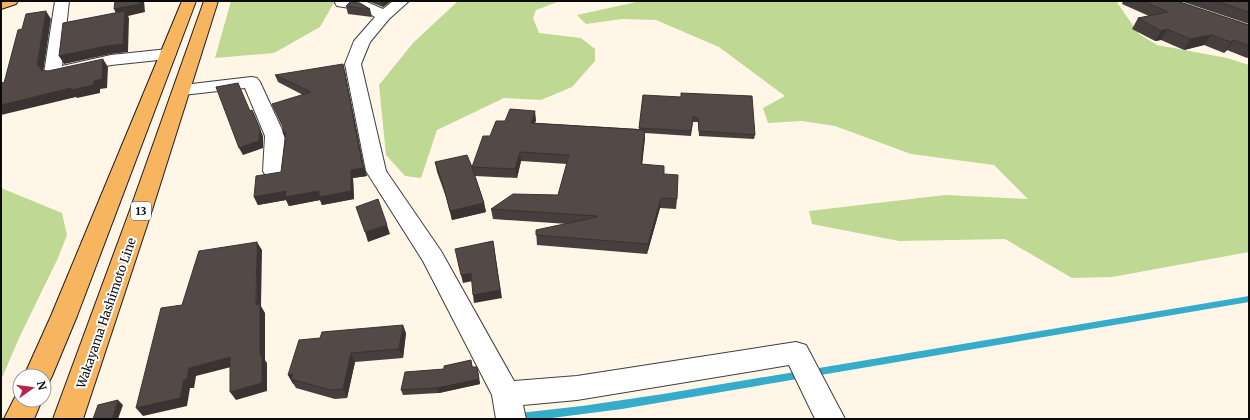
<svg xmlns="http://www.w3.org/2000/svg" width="1250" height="420" font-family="Merriweather,serif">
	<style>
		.forest { fill: #bfd893 }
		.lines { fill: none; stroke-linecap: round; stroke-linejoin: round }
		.stream { fill: #36accb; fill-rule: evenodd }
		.minor-casing { stroke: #3e3e3e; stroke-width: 2 }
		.major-casing { stroke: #1c1c1c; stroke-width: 2 }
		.minor { fill: #fff; fill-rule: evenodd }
		.major { fill: #f7b560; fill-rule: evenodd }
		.wall { fill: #473f3d }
		.shaded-wall { fill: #3a3332 }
		.building { fill: #534947; stroke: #3a3332 }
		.labels { text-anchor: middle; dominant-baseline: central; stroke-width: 4; stroke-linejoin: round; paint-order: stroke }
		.shield { fill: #fff; stroke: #545454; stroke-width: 1 }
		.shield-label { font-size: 11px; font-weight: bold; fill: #0b0b0b }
		.street-label { font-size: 12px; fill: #0b0b0b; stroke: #fff }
	</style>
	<rect width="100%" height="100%" fill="#fff6e8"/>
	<g class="forest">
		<path d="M231,1H335L320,27L274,53L215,58Z"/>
		<path d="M458,1H560L536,10L533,18L539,33L581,38L595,49V61L572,87L541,100L504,98L437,130L421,178L405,176L386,155L379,85L413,43Z"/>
		<path d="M641,1H1116L1139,34L1157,45L1227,58L1249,65V252L1112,277L1072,278L1005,239L899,241L812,224L809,211L945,195L1028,199L994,165L911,154L835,126L802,121L768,123L763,108L785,96L719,47L656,20L622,19L586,24L577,15Z"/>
		<path d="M1,188L62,213L67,235L58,258L20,336L1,380Z"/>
	</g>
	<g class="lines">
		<path class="stream" d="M1249,296V302L622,409L544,419H496L498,416L501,415L582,406L663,394Z"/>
		<defs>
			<g id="minor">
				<path d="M55,1H69L62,66L111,55L168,49L174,50L176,54L174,58L168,59L111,65L53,78L47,77L44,73Z"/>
				<path d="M336,1L367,2L383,9L393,1H409L389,19L370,42L361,64L386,171L441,251L514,381L577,376L796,342L806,345L845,419H815L789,365L577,400L523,405L526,419H496L492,395L423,261L366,171L345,64L354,41L375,17L363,10L337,6L335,3Z"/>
				<path d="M251,77L257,78L260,82L285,136L283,171L280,176L273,178L266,176L263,171L265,136L245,88L183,95L177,94L174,90L177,86L183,85Z"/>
			</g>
			<g id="major">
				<path d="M1,1H18L16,4L1,9Z"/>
				<path d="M182,1H196L77,316L52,376L48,384L44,386V376H24L51,316Z"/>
				<path d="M204,1H218L152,210L83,419H53L130,210Z"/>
				<path d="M20,390V400H42L34,419H4L18,391Z"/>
			</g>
		</defs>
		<use href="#minor" class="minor-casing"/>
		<use href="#major" class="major-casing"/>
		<use href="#minor" class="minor"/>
		<use href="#major" class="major"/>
	</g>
	<g class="wall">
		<path d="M368,1H391L383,7Z"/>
		<path d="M1123,1H1177L1249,25V57L1247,58L1227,50L1224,53L1204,45L1184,50L1161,40L1155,41L1132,29L1138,18L1149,16L1122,4Z"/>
		<path d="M1180,1H1249V24Z"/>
		<path d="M346,6L370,9L372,17L348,14Z"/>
		<path d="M345,72L364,166L367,176L353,178L354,199L322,205L320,200L289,206L286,200L258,205L254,197L281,172L285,138L283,133L303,95L278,82L275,75Z"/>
		<path d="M643,95L755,135L754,139L699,136L698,122H693L691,136L645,133L642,164L664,174L677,199L676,209L660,208L647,254L537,245L536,230L568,224L493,219L491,209L558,195L567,164L521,161L517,178L475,176L484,203L486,212L452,220L446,197L437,172L435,162L472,167L490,136L505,121L536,120L535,123L639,129Z"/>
		<path d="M406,333L403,358L355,362L347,398L335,399L296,388L288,375Z"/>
		<path d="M472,365L473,367L478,372L480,384L439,393L403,395L401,390L444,369Z"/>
	</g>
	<g class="shaded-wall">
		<path d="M140,1H144L145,12L128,16L129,18L128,52L111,54L64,64L59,56L118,18L114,9Z"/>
		<path d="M381,1H391L383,7Z"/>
		<path d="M46,11L51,19L43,73L37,64Z"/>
		<path d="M1167,29L1161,40L1155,41L1161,31Z"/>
		<path d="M1211,35L1204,45L1184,50L1190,39Z"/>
		<path d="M1234,40L1227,50L1224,53L1231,42Z"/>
		<path d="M103,59L108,67L107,88L100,89V93L77,98L76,97L1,115V105L94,81Z"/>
		<path d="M343,64L345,72L364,168L367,176L353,178L354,199L322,205L320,200L289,206L286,200L258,205L254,197L351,170L362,163Z"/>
		<path d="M252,110L263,136V148L243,155L239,148Z"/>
		<path d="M535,111L536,120L532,132L531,123Z"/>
		<path d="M645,130V139L641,174V164Z"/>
		<path d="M286,132V141L283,133Z"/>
		<path d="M520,152L521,161L517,178L515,169Z"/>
		<path d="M661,198L660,208L647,254L648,244Z"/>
		<path d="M484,203L486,212L452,220L450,211Z"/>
		<path d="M387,225L390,234L368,242L365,232Z"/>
		<path d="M493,241L502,298L474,303L473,295Z"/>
		<path d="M257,242L262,250L261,306L265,313V360L267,363V391L236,400L230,392L260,355L256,305Z"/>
		<path d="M471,273L473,281L463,283L461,275Z"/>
		<path d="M403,325L406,333L403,358L399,349Z"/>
		<path d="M351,353L355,362L347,398L343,389Z"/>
		<path d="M230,357L235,366L196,376L194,388H190L187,406L143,416L136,408L184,380L189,368Z"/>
		<path d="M477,367L480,384L439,393L437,388Z"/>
		<path d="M293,374L291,379L294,384H293L288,375Z"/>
		<path d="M118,400L123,405L118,419H112Z"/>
	</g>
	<g class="building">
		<path d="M115,1H140V4L114,9Z"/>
		<path d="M1143,1H1177L1249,25V46L1234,40L1231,42L1211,35L1190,39L1167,29L1161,31L1138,18L1168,12Z"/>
		<path d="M1215,1H1249V12Z"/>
		<path d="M350,2L360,3L370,9L346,6Z"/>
		<path d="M46,11L37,64L41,70L48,71L103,59L102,79L94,81V85L71,90V88L1,105V82L4,83L18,30L22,29L26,14Z"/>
		<path d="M125,11L123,44L106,46L59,56L63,23Z"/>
		<path d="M343,64L362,163L364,168L351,170V191L319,197V191L285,197L286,191L254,197L256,176L281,172L286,132L283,133V127L272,104L311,92L275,75Z"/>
		<path d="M238,83L250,111L252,110L260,129L259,141L239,148L216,87Z"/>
		<path d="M681,93L752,96L755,135L699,131L698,118L693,117L691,131L639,128L643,95L681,97Z"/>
		<path d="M510,109L535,111L531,123L645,130L641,164L664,166V174L678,175L677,199L661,198L648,244L536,235V230L597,217V216L491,209L513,194L558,195L569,155L520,152L515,169L472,167L484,203L450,211L444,188L435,162L467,155L472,167L483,136H490L496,121H505Z"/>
		<path d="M378,199L387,225L365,232L356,207Z"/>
		<path d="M493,241L500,290L473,295L471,273L461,275L455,249Z"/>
		<path d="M257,242L256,305L260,304V355H262V383L230,392V357L189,368L187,379L184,380L180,398L136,408L161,308L182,305L199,251Z"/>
		<path d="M403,325L399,349L351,353L343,389L330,390L291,379L293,374L288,375L299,340L320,338L322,332Z"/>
		<path d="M471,360L472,367H477L479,379L437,388L401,390L405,372L444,369V366Z"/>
		<path d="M118,400L112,419H93L98,405Z"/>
	</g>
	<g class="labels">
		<rect class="shield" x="131" y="202" width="20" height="18" rx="3"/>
		<g class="shield-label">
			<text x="141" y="211">13</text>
		</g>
		<g class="street-label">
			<text transform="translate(106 313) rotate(-71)">Wakayama Hashimoto Line</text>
		</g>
	</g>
	<rect width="1250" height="420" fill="none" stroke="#0b0b0b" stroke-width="4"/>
	<g transform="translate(32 388) rotate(76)"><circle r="19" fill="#ffffff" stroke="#9d9d9d"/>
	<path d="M0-3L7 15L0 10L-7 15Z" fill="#b82548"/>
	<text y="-6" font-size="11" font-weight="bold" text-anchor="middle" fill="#0b0b0b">N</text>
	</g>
</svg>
